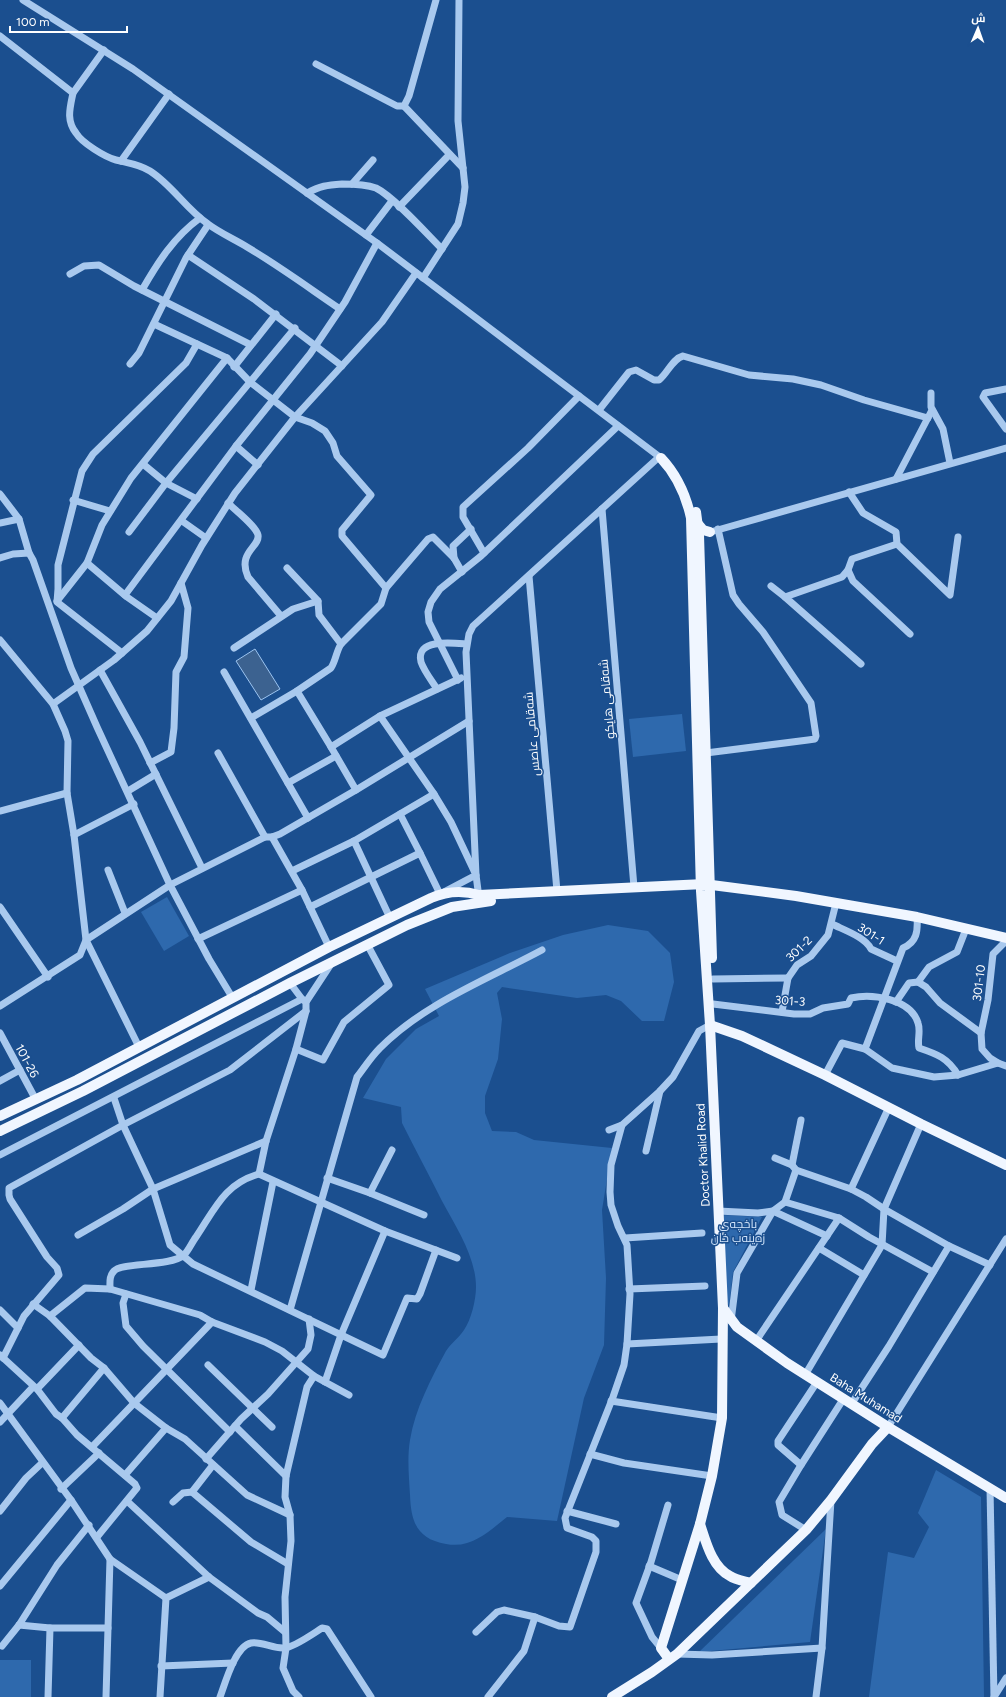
<svg xmlns="http://www.w3.org/2000/svg" width="1006" height="1697" font-family="Figtree,Cairo,sans-serif">
	<style>
		.green { fill: #2e69ad }
		.water { fill: #3c6290; stroke: #9cc4f0 }
		.lines { fill: none; stroke-linecap: round; stroke-linejoin: round }
		.minor { stroke: #a9c9ee; stroke-width: 7 }
		.major { stroke: #f0f6ff; stroke-width: 10 }
		.labels { text-anchor: middle; dominant-baseline: central; stroke-width: 3; stroke-linejoin: round; paint-order: stroke }
		.street-label { font-size: 12px; fill: #fff; stroke: #1b4f8f }
		.park-label { font-size: 12px; fill: #cfe3fa; stroke: #1b4f8f }
	</style>
	<rect width="100%" height="100%" fill="#1b4f8f"/>
	<g class="green">
		<path d="M682,714L686,751L633,757L629,719Z"/>
		<path d="M167,897L189,936L164,951L141,912Z"/>
		<path d="M608,925L648,931L670,953L674,982L664,1021H642L621,1001L606,995L577,998L502,987L497,993L502,1019L498,1059L485,1096V1113L492,1131L516,1132L534,1140L612,1148L602,1210L606,1278L604,1345L584,1398L557,1521L507,1517C489,1531 472,1549 446,1544C417,1539 411,1522 410,1495C409,1477 407,1458 410,1440C415,1409 431,1379 446,1351C451,1343 459,1338 464,1330C471,1320 476,1300 476,1287C476,1257 456,1227 442,1201C429,1175 415,1149 402,1123L401,1107L363,1098L386,1059L416,1029L439,1016L425,989L510,953L563,935Z"/>
		<path d="M722,1215L762,1217L733,1272L729,1306L724,1290Z"/>
		<path d="M936,1470L981,1497L984,1697H869L888,1552L914,1558L929,1527L918,1513Z"/>
		<path d="M826,1529L810,1642L699,1652Z"/>
		<rect x="0" y="1660" width="31" height="37"/>
	</g>
	<path class="water" d="M255,649L280,689L261,700L236,661Z"/>
	<g class="lines">
		<g class="minor">
			<path d="M23,0L133,69L377,243L661,458"/>
			<path d="M0,36L73,93L104,50"/>
			<path d="M316,64L397,106H404L409,96L436,0"/>
			<path d="M73,93C70,108 66,120 76,133C82,143 105,157 116,160C128,163 139,164 150,171C172,185 186,209 208,224C220,233 234,239 247,247C279,266 309,288 340,309"/>
			<path d="M404,106L463,168"/>
			<path d="M121,161L169,94"/>
			<path d="M352,184L373,160"/>
			<path d="M307,193C320,186 327,185 342,184C353,184 365,184 376,188C394,197 427,234 442,249"/>
			<path d="M399,207L449,155"/>
			<path d="M366,235L392,201"/>
			<path d="M188,255L254,299L342,366"/>
			<path d="M70,274L84,266L99,265L134,286L251,345"/>
			<path d="M423,278L458,224L463,203L465,187L458,121L459,0"/>
			<path d="M142,290C158,262 174,237 200,218"/>
			<path d="M154,324L227,358L250,382L295,417L312,423L325,431L333,443L337,456L371,495L342,530V536L386,588"/>
			<path d="M130,364L139,353L186,258L208,225"/>
			<path d="M234,367L276,314"/>
			<path d="M1006,389L985,393L983,397L1006,429"/>
			<path d="M931,393V407L943,429L950,463"/>
			<path d="M599,410L629,372L636,370L654,380H659C668,373 672,359 683,356L749,375L793,379L821,385L864,400L928,418"/>
			<path d="M236,446L258,465"/>
			<path d="M143,464L166,483L197,499"/>
			<path d="M896,479L932,410"/>
			<path d="M849,492L863,513L896,532L897,544L950,595L958,537"/>
			<path d="M0,494L19,519L29,553"/>
			<path d="M73,500L110,511"/>
			<path d="M228,503C235,510 256,526 258,535C260,547 237,552 248,577L281,616"/>
			<path d="M602,509L634,887"/>
			<path d="M182,521L206,538"/>
			<path d="M0,523L19,519"/>
			<path d="M714,531L1006,448"/>
			<path d="M129,532L166,483L295,328"/>
			<path d="M897,544L852,559L848,570L853,581L910,634"/>
			<path d="M484,553L463,517V507L528,448L579,396"/>
			<path d="M0,558L13,554L29,553L33,560L71,668L97,727L170,885L209,959L232,997"/>
			<path d="M454,558L453,546L471,529"/>
			<path d="M87,563L127,597L157,618"/>
			<path d="M287,568L318,601L319,615L341,644"/>
			<path d="M848,570L842,577L785,597L861,664"/>
			<path d="M529,576L557,891"/>
			<path d="M771,586L785,597"/>
			<path d="M125,595L236,446L310,354L345,302L377,243"/>
			<path d="M57,601L87,563L102,525L131,478L227,358"/>
			<path d="M0,640L53,704L65,731L68,741L67,793L74,835L86,940L139,1047"/>
			<path d="M234,648L293,609L318,601"/>
			<path d="M122,653L57,602L58,589V565L82,471L93,454L186,363L197,344"/>
			<path d="M100,670L140,742L202,868"/>
			<path d="M224,672L308,818"/>
			<path d="M458,680L429,622L428,612L431,602L440,589L481,556L618,426"/>
			<path d="M437,689C432,681 424,671 421,662C415,638 454,643 466,644"/>
			<path d="M53,704L114,660L147,631L171,601L202,545L235,493L295,417L382,322L416,273"/>
			<path d="M251,718L297,691"/>
			<path d="M331,747L297,691L331,668C336,660 336,652 341,644L381,604L386,588L428,539L433,537L454,558L462,572"/>
			<path d="M218,753L265,837"/>
			<path d="M706,753L808,740L815,739L816,736L811,703L763,632L739,604L733,595L718,529"/>
			<path d="M150,763L171,752L174,728L176,672L184,657L188,608L181,583"/>
			<path d="M288,783L336,756"/>
			<path d="M356,790L331,747L380,716"/>
			<path d="M128,791L156,774"/>
			<path d="M434,794L380,716L461,678"/>
			<path d="M0,811L67,793"/>
			<path d="M400,814L420,853"/>
			<path d="M74,835L134,804"/>
			<path d="M354,841L390,918"/>
			<path d="M108,870L125,913"/>
			<path d="M292,871L354,841L434,794L451,822L476,875L440,894L420,853L310,907"/>
			<path d="M302,890L329,947"/>
			<path d="M479,898L476,875L466,652L469,634L473,626L659,457"/>
			<path d="M0,907L48,977"/>
			<path d="M832,924C844,930 865,937 871,949L897,961"/>
			<path d="M198,939L302,890L272,837"/>
			<path d="M713,979L788,978"/>
			<path d="M918,982L929,967L957,952L966,929"/>
			<path d="M290,983L302,999"/>
			<path d="M896,1002L909,983L918,982L926,987L940,1003L981,1033"/>
			<path d="M713,1004L794,1014H810L823,1008L848,1004L851,998C872,993 911,999 918,1023C921,1031 917,1040 919,1048C937,1054 948,1058 958,1075"/>
			<path d="M0,1006L80,955L86,940L170,885L265,837H272L280,834L356,790L469,721"/>
			<path d="M782,1012L788,978L797,965L811,956L828,935L836,903"/>
			<path d="M0,1033L36,1100"/>
			<path d="M296,1049L323,1060L344,1022L389,985L367,944"/>
			<path d="M865,1049L892,1068L934,1077L958,1075L998,1063L1006,1066"/>
			<path d="M998,1063L990,1058L982,1049L981,1033L988,1000L993,954L1006,941"/>
			<path d="M825,1075L842,1043L865,1049L903,948C917,942 918,931 917,917"/>
			<path d="M0,1081L20,1070"/>
			<path d="M114,1098L123,1125L153,1189L170,1245L193,1264L383,1355L407,1298L417,1299L420,1294L436,1250"/>
			<path d="M609,1130L622,1125L660,1091L673,1077L699,1031L710,1025"/>
			<path d="M646,1151L660,1091"/>
			<path d="M0,1155L302,999L306,1002"/>
			<path d="M775,1158L792,1165L796,1170L851,1189L866,1197L884,1209L949,1246L990,1265"/>
			<path d="M792,1165L801,1120"/>
			<path d="M259,1174L266,1141L296,1049L306,1011V1002L331,964"/>
			<path d="M327,1178L370,1193L424,1215"/>
			<path d="M851,1189L889,1107"/>
			<path d="M370,1193L392,1150"/>
			<path d="M785,1202L839,1218L869,1237L933,1272"/>
			<path d="M718,1211L758,1213L773,1211L827,1236"/>
			<path d="M78,1235L123,1209L153,1189L266,1141"/>
			<path d="M625,1238L702,1233"/>
			<path d="M819,1248L864,1275"/>
			<path d="M110,1289C110,1282 109,1276 114,1271C121,1262 170,1267 184,1255C189,1250 192,1242 196,1237C215,1209 224,1184 259,1174L385,1231L457,1258"/>
			<path d="M629,1289L705,1286"/>
			<path d="M251,1290L273,1182"/>
			<path d="M126,1294L123,1303L126,1326L143,1346L230,1432"/>
			<path d="M33,1304L50,1316L91,1358L104,1368L134,1403L166,1428L185,1439L247,1495L290,1515"/>
			<path d="M0,1310L18,1328"/>
			<path d="M290,1310L357,1077C364,1068 371,1057 380,1048C425,1003 486,980 542,950"/>
			<path d="M50,1316L85,1288L110,1289L200,1315L212,1322L265,1342L282,1351L314,1376L349,1395"/>
			<path d="M731,1321L737,1273L773,1211L785,1202L796,1170"/>
			<path d="M756,1341L839,1218"/>
			<path d="M627,1344L721,1339"/>
			<path d="M0,1355L37,1389L56,1414L62,1418L77,1435L135,1484L137,1488L97,1537"/>
			<path d="M3,1358L24,1316L59,1275L57,1268L47,1257L10,1199L9,1195V1188L123,1125L230,1070L306,1011"/>
			<path d="M208,1365L272,1427"/>
			<path d="M805,1375L882,1245L884,1209L921,1124"/>
			<path d="M325,1382L341,1335L385,1231"/>
			<path d="M37,1389L79,1345"/>
			<path d="M611,1401L722,1418"/>
			<path d="M0,1403L71,1500L110,1559L106,1697"/>
			<path d="M852,1403L889,1346L949,1246"/>
			<path d="M62,1418L104,1368"/>
			<path d="M0,1422L33,1387"/>
			<path d="M235,1426L286,1476"/>
			<path d="M888,1427L1006,1239"/>
			<path d="M92,1447L212,1322"/>
			<path d="M590,1454L624,1463L712,1476"/>
			<path d="M206,1459L241,1419L268,1394L308,1349L311,1335L309,1319"/>
			<path d="M801,1465L778,1445V1441L817,1382"/>
			<path d="M125,1475L166,1428"/>
			<path d="M990,1488L994,1697"/>
			<path d="M61,1489L99,1453"/>
			<path d="M192,1492L251,1542L288,1564"/>
			<path d="M127,1501L209,1577L258,1613L267,1617L285,1632"/>
			<path d="M173,1502L183,1493L192,1492L213,1465"/>
			<path d="M0,1511L26,1478L42,1463"/>
			<path d="M567,1511L616,1524"/>
			<path d="M806,1530L782,1515L779,1502L801,1465L844,1398"/>
			<path d="M110,1559L166,1598"/>
			<path d="M649,1566L682,1580"/>
			<path d="M0,1586L71,1500"/>
			<path d="M535,1617L559,1626L570,1627L596,1552V1541L592,1537L567,1528L565,1518L613,1397L624,1365L627,1344L630,1294L627,1245L618,1226L611,1205L610,1192L611,1165L622,1125"/>
			<path d="M19,1625L50,1628H108"/>
			<path d="M476,1632L497,1612L504,1610L535,1617L524,1651L488,1697"/>
			<path d="M2,1646L19,1625L57,1565L89,1525"/>
			<path d="M661,1648L652,1637L636,1603L651,1562L668,1505"/>
			<path d="M677,1654L712,1655L822,1648"/>
			<path d="M161,1666L233,1663"/>
			<path d="M48,1697L50,1628"/>
			<path d="M160,1697L166,1598L209,1577"/>
			<path d="M220,1697C225,1684 235,1646 251,1643C261,1641 274,1649 284,1648C293,1648 314,1633 322,1628L327,1629L371,1697"/>
			<path d="M299,1697L293,1691L283,1668L286,1648L285,1597L291,1541L290,1515L285,1497L286,1476L307,1387L314,1376"/>
			<path d="M816,1697L822,1648L831,1500"/>
			<path d="M994,1697L1006,1678"/>
		</g>
		<g class="major">
			<path d="M661,458C677,475 686,495 691,518L701,891L710,1025L723,1308L722,1418L712,1476L700,1524L661,1648L669,1659"/>
			<path d="M696,512L699,535L712,958"/>
			<path d="M698,524L703,530L710,532"/>
			<path d="M710,1025L742,1036L825,1075L921,1124L1006,1165"/>
			<path d="M0,1116L77,1080L329,947L431,898C447,891 462,890 479,895L704,884L796,896L917,917L1006,938"/>
			<path d="M0,1131L83,1091L290,983L407,925L452,907L491,901"/>
			<path d="M723,1308L737,1327L787,1363L888,1427L1006,1498"/>
			<path d="M700,1524C706,1542 712,1567 730,1576C736,1580 744,1581 751,1583"/>
			<path d="M612,1697L652,1672L677,1654L806,1530L831,1500L872,1444L888,1427"/>
		</g>
	</g>
	<g class="labels">
		<g class="street-label">
			<text transform="translate(607 699) rotate(-95)">شه‌قامی هایكو</text>
			<text transform="translate(532 734) rotate(-95)">شه‌قامی عاصس</text>
			<text transform="translate(871 934) rotate(33)">301-1</text>
			<text transform="translate(799 949) rotate(-44)">301-2</text>
			<text transform="translate(979 983) rotate(-83)">301-10</text>
			<text transform="translate(790 1001) rotate(4)">301-3</text>
			<text transform="translate(27 1061) rotate(62)">101-26</text>
			<text transform="translate(703 1155) rotate(-93)">Doctor Khalid Road</text>
			<text transform="translate(866 1398) rotate(32)">Baha Muhamad</text>
		</g>
		<g class="park-label">
			<text x="738" y="1224">باخچه‌ی<tspan x="738" dy="14">زه‌ینه‌ب خان</tspan></text>
		</g>
	</g>
	<g transform="translate(978 28) rotate(2)" stroke="#1b4f8f" stroke-width="3" paint-order="stroke">
	<path d="M0-3L7 15L0 10L-7 15Z" fill="#ffffff"/>
	<text y="-6" font-size="11" font-weight="bold" text-anchor="middle" fill="#ffffff">ش</text>
	</g>
	<path d="M10 26v6h117v-6" fill="none" stroke="#ffffff" stroke-width="2"/>
	<text x="16" y="26" font-size="12" fill="#ffffff" stroke="#1b4f8f" stroke-width="3" paint-order="stroke">100 m</text>
</svg>
